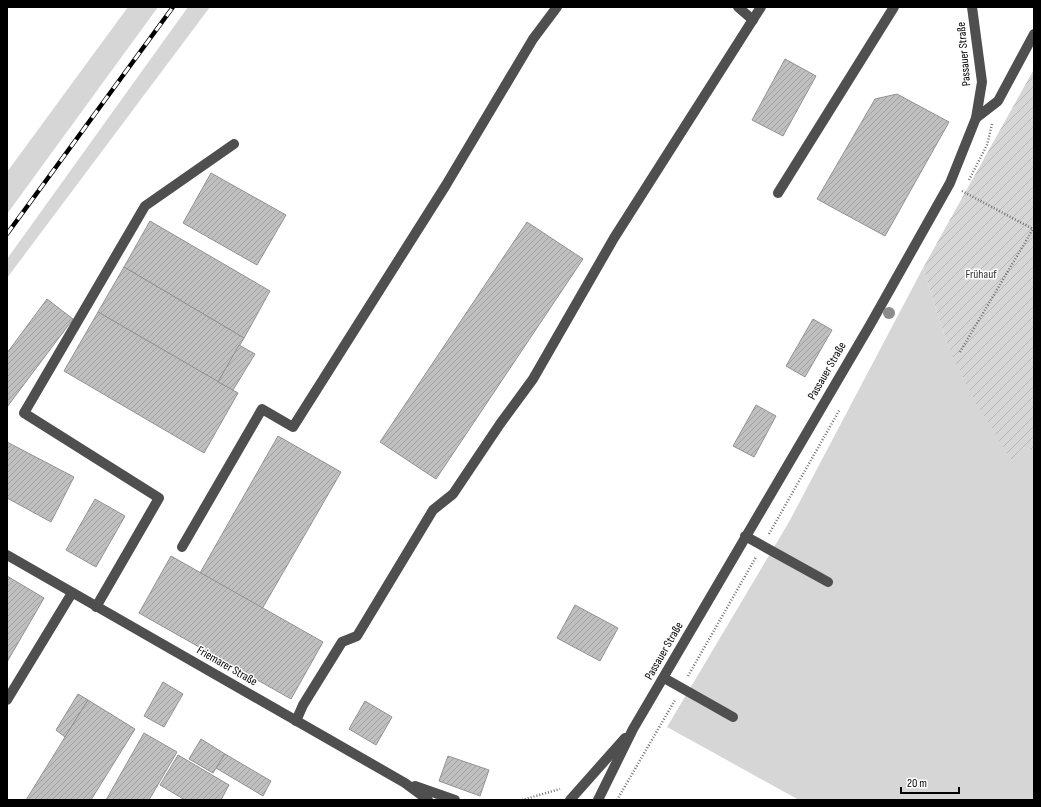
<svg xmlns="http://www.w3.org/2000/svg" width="1041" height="807" font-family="'Sofia Sans Condensed',sans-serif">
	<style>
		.green { fill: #d6d6d6 }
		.garden { fill: url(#garden-furrows) }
		.building { fill: url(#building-hatch); stroke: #939393 }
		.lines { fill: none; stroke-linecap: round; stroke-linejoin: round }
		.path { stroke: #717171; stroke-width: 2.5; stroke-dasharray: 1 2; stroke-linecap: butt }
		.minor { stroke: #4f4f4f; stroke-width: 10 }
		.rail-casing { stroke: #000; stroke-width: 4.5 }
		.rail { stroke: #fff; stroke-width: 3; stroke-dasharray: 9; stroke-linecap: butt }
		.tree { fill: #8c8c8c }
		.labels { text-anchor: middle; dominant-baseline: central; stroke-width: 3; stroke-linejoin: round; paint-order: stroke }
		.street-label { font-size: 12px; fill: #000; stroke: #fff }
		.park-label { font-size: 12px; fill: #2d2d2d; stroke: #fff }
	</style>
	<defs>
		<pattern id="garden-furrows" width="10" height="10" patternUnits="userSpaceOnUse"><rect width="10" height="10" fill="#d6d6d6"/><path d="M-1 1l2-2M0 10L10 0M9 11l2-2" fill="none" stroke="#b6b6b6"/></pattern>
		<pattern id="building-hatch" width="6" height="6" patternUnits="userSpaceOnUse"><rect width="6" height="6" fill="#bfbfbf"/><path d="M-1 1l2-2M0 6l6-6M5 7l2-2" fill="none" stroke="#a2a2a2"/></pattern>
	</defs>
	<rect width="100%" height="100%" fill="#fff"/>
	<g class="green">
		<path d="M128,7H158L7,214V172Z"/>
		<path d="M188,7H210L7,278V259Z"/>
		<path d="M923,268L948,347L1013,461L1024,447L1034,452V800H799L667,727L789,522Z"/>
	</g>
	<path class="garden" d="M1034,69V452L1024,447L1013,462L977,405L948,347L923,268Z"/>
	<g class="building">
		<path d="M785,59L816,76L783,136L752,120Z"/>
		<path d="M897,94L949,122L885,236L817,199L875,99Z"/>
		<path d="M211,173L286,215L257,265L183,223Z"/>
		<path d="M150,221L270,291L244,338L124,267Z"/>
		<path d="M527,222L583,259L436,479L380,442Z"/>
		<path d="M124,267L244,338L218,382L98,312Z"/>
		<path d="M47,299L73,319L7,407V353Z"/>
		<path d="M98,312L238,393L204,453L64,371Z"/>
		<path d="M813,319L832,330L805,377L786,366Z"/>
		<path d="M239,345L255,354L233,390L218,382Z"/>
		<path d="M756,405L776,416L754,457L733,446Z"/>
		<path d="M278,436L341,472L262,609L200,573Z"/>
		<path d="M7,442L74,477L51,522L7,498Z"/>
		<path d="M95,499L125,516L96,567L66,550Z"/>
		<path d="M171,556L323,642L291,699L139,613Z"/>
		<path d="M7,576L44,598L7,662Z"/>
		<path d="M575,605L618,628L600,661L557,638Z"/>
		<path d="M163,682L183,694L164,727L144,716Z"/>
		<path d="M78,694L88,700L65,737L56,730Z"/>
		<path d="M88,700L135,729L91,800H26Z"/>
		<path d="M365,701L392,717L376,745L349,729Z"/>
		<path d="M144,733L177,752L149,800H106Z"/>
		<path d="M201,739L225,754L213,773L189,759Z"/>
		<path d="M225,754L271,781L263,796L216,768Z"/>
		<path d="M178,755L229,785L221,800H185L160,785Z"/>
		<path d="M448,756L489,770L480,796L439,781Z"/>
	</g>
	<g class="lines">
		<g class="path">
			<path d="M969,180L987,145L992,124"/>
			<path d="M962,191L1033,229"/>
			<path d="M960,352L1033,229"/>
			<path d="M769,534L840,409"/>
			<path d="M688,676L756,557"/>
			<path d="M522,800L560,789"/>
			<path d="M617,800L675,700"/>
		</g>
		<g class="minor">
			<path d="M738,7L753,20"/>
			<path d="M976,118L998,101L1034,34"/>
			<path d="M778,193L894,7"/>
			<path d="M745,536L828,582"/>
			<path d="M182,547L262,409L293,427L446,185L533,39L557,7"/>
			<path d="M7,555L405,783L428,800"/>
			<path d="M96,607L159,498L24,413L145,206L234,144"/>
			<path d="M664,678L733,717"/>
			<path d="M7,700L72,593"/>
			<path d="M296,721L303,705L342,642L357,636L433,510L453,494L500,424L533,379L614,238L761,7"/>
			<path d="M415,786L455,800"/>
			<path d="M570,800L625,738"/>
			<path d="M598,800L633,729L870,325L950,183L976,118L982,82L972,7"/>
		</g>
		<defs>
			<path id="rail" d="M7,234L173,7"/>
		</defs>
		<use href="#rail" class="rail-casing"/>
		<use href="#rail" class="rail"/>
	</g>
	<circle class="tree" cx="889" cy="313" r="6"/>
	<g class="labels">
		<g class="street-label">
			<text transform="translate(964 54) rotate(-95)">Passauer Straße</text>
			<text transform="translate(827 371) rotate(-60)">Passauer Straße</text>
			<text transform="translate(664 651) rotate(-60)">Passauer Straße</text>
			<text transform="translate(227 666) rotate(30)">Friemarer Straße</text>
		</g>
		<g class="park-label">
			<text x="981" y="274">Frühauf</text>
		</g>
	</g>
	<rect width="1041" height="807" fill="none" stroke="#000000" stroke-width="16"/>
	<path d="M901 787v6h58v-6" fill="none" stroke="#000000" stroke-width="2"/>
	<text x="907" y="787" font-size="12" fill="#000000" stroke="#ffffff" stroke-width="3" paint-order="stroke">20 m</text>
</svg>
